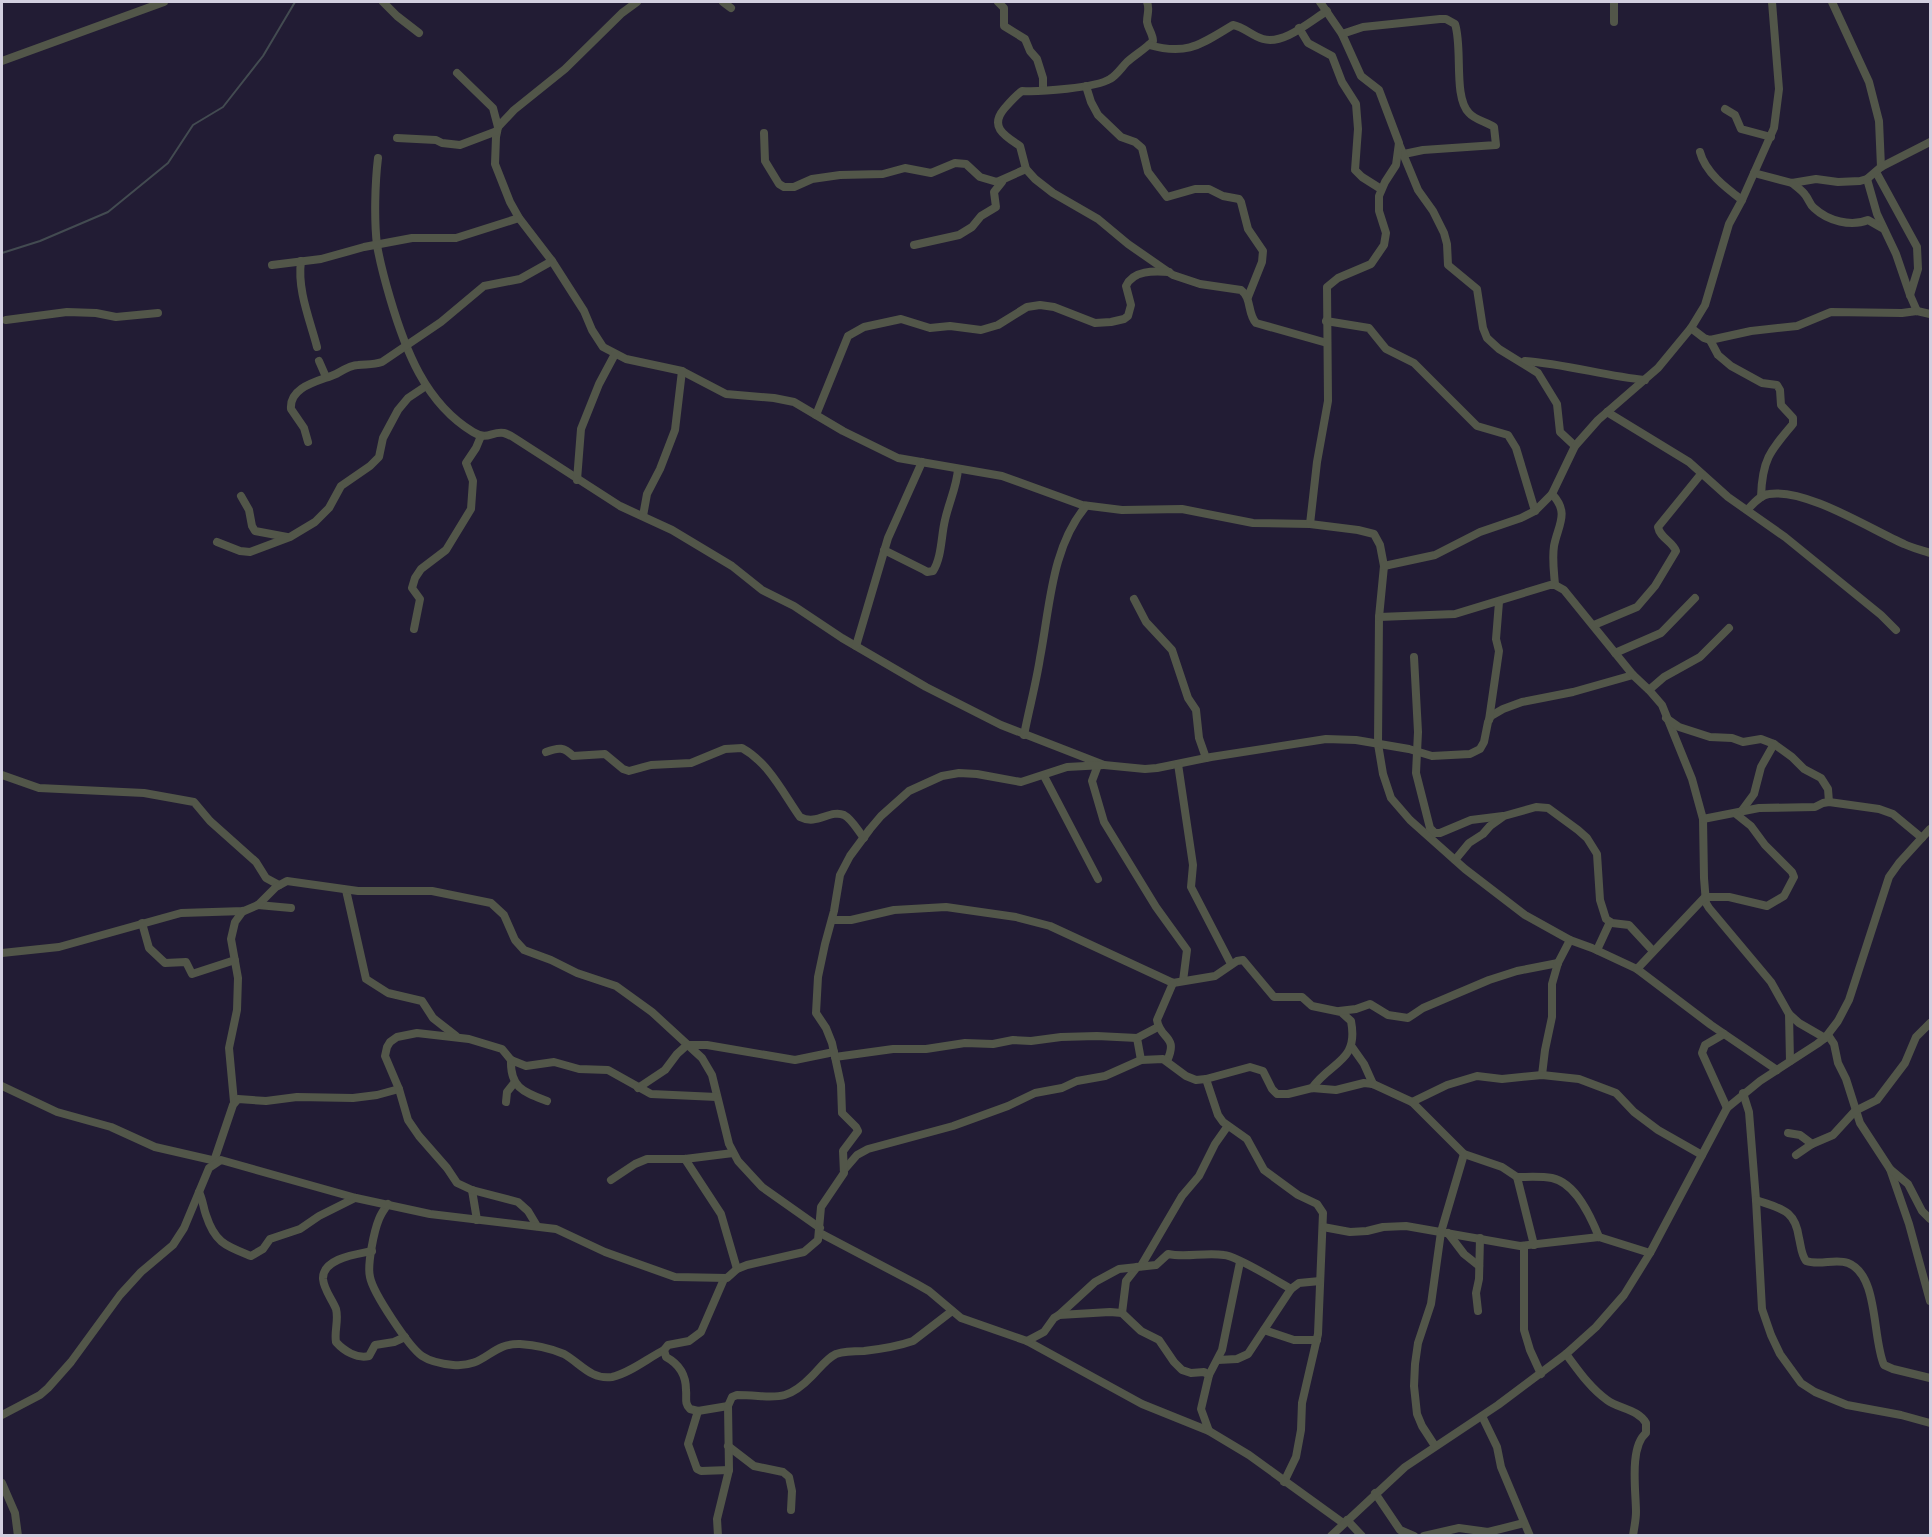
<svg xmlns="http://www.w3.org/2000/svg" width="1932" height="1537" font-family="Jost,sans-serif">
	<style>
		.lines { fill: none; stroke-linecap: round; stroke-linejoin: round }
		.stream { stroke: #434b51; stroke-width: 2 }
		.minor { stroke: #525649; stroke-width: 8 }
	</style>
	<rect width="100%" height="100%" fill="#221c34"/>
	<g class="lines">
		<path class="stream" d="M2,253L40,241L108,212L168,163L193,125L223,107L263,56L295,2"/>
		<g class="minor">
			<path d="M383,2L397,16L419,33"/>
			<path d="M637,2L622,13L565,69L514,110L498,127L496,137L495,164L510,202L519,218L552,261L584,311L592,330L603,347L626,359L682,371L726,394L774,398L794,402L843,431L898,458L1002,476L1082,505L1122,510L1182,509L1253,523L1310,524L1358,530L1374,534L1380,545L1384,566L1379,617L1378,744L1383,774L1391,798L1410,820L1465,869L1525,915L1570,940L1592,948L1637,969L1711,1025L1777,1070"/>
			<path d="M723,2L731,8"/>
			<path d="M998,2L1004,8V26L1025,39L1030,51L1037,59L1043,78V90"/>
			<path d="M1147,2C1150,9 1147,14 1147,22C1148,29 1153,34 1153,41C1145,49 1135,55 1127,62C1121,68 1117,75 1110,79C1096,88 1039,92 1022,91C1015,96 1010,102 1004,109C989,127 1005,136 1020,146L1026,169L1035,179L1053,193L1098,219L1128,244L1164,269L1173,275L1200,284L1241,290C1252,298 1247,313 1256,323L1327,343"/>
			<path d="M1614,2V22"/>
			<path d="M1832,2L1869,82L1879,121L1881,167"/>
			<path d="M1299,28L1308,43L1332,56L1342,82L1356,104L1358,129L1355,170L1362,177L1381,189"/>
			<path d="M1342,34L1363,27L1440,19H1446L1455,24C1463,48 1453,97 1469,113C1475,120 1487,122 1494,127L1496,145L1423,150L1404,154"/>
			<path d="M1149,45C1188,56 1201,44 1233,25C1244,27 1252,36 1263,39C1284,45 1310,21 1327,11"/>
			<path d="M2,61L164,2"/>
			<path d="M457,73L493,108L498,127"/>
			<path d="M1086,86L1091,102L1098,115L1121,137L1135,142L1142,148L1148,172L1167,197L1195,189H1209L1223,196L1239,199L1241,202L1248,229L1263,251L1262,262L1248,297"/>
			<path d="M1725,109L1735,115L1741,129L1771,137"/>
			<path d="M764,133L765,161L779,184L784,187H794L812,179L840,175L883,174L905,168L931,173L955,163L966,164L980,177L997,182L1026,169"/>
			<path d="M397,138L436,140L442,143L460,145L497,131"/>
			<path d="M1399,144L1418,190L1433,211L1444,233L1447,244L1448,265L1477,289L1483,328L1487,338L1499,349L1538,373L1557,404L1560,432L1575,446"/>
			<path d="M1700,152C1705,172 1726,188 1742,200"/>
			<path d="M378,158C375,183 374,220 377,245C380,263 385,281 390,298C405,349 425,403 473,432C488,441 491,431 504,433C508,434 513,437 516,439L620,506L672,530L732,566L762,590L794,606L842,638L926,687L1001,725L1104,765L1145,769L1157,768L1211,757L1326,739L1356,740L1409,749L1432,756L1470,754L1480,749L1484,742L1488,722L1491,716L1503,709L1522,702L1573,692L1633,675"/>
			<path d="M1876,172L1917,247L1918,269L1910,295"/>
			<path d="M1754,173L1792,183L1816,179L1838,182L1860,181L1867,179L1881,167L1930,142"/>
			<path d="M1867,179L1877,214L1896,254L1910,295L1917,311"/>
			<path d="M1792,183C1797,187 1803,191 1806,196C1809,200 1810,205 1814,208C1828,221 1851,227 1868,220L1882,228"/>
			<path d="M914,245L959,235L972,227L981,216L996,207L994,192L1002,182"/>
			<path d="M301,261C297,290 310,320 317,347"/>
			<path d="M272,265L321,259L364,247L412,238H456L519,218"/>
			<path d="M6,320L67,312L96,313L116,317L158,313"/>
			<path d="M1326,321L1369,328L1386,349L1414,363L1477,426L1508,435L1516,448L1535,511"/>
			<path d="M1691,328L1704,338L1710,340L1751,331L1797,326L1831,312L1902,313L1917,311L1930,314"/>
			<path d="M1710,340L1718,355L1731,366L1762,383L1777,385L1780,390L1781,405L1793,418V424C1770,451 1762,460 1761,497"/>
			<path d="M319,361L326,377"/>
			<path d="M1525,361C1566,364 1605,376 1645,380"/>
			<path d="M1607,412L1689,462L1728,497L1785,537L1881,615L1896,630"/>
			<path d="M816,415L848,336L864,327L901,319L930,328L950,326L981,330L998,325L1027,307L1040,305L1054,307L1095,323L1111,322L1124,319L1128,316L1131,305L1126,286C1133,270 1154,271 1169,272"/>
			<path d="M308,442L304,428L291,409C289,386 320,381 336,374C343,370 351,365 358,365C367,364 373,365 382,362L441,322L484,286L520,279L552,261"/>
			<path d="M577,480L581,429L599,384L615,354"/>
			<path d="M1552,494C1570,513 1558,525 1554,546C1552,559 1554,572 1555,585"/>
			<path d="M241,496L249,510L252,526L255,531L287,537"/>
			<path d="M1747,510C1753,504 1760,495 1769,494C1806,488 1870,529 1904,544C1912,548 1922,550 1930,553"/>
			<path d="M643,516L647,494L660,469L675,430L682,371"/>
			<path d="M1310,524L1317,462L1328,401L1327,287L1338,278L1371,264L1384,245L1386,233L1379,211V196L1385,182L1396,165L1399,143L1379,90L1361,76L1342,34L1320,2"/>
			<path d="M217,542L240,551L250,552L290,537L315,522L329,508L341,486L370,466L379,457L383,438L398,410L408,398L426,386"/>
			<path d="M884,550L924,570L927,572L933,571C942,557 941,536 945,520C949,502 957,486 958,469"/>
			<path d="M1384,566L1435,555L1480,532L1521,518L1535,511L1552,494L1575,446L1598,420L1658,368L1691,328L1705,305L1729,224L1742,200L1774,128L1779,89L1772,2"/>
			<path d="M1134,599L1146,622L1172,650L1188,698L1196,710L1199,738L1206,758"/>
			<path d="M1379,617L1455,614L1550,585H1555L1564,590L1633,675L1649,690L1662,705L1692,779L1703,819L1704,878L1706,903L1709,908L1771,982L1789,1014L1799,1023L1825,1038"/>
			<path d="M1594,625L1637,607L1655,586L1676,551C1672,541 1660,538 1658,527L1701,474"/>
			<path d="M414,629L420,599L412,588L415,578L421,569L446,550L471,509L473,481L466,463L476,448L481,436"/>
			<path d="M856,646L888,538L922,462"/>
			<path d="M1615,653L1661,633L1695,598"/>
			<path d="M1414,657L1418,732L1416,773L1430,828L1435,833H1440L1471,820L1503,816"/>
			<path d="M1649,690L1664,677L1700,657L1729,628"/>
			<path d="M1666,718L1679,727L1710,737L1732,738L1743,742L1761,739L1774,744L1792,757L1804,769L1821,778L1828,789L1829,802"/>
			<path d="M1489,720L1499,651L1496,639L1499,602"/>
			<path d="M1024,735C1029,709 1036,684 1040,658C1050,607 1051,548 1086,506"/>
			<path d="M546,752C559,747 564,747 573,756L605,754L623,769L629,771L651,765L691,763L725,749L742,748C769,763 783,793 800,817C817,826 830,809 844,815C852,819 858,831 864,838"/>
			<path d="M1178,764L1193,865L1191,887L1231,964"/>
			<path d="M1098,765L1092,781L1104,822L1156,907L1187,950L1183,981"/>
			<path d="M2,775L39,788L144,793L194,802L210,821L256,862L266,878L279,885"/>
			<path d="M1044,776L1098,879"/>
			<path d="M1740,813L1754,794L1761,767L1774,744"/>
			<path d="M1703,819L1759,808L1815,807L1823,803L1829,802L1879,809L1893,814L1922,838"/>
			<path d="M1455,860L1469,843L1483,834L1490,826L1504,816L1536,807L1548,808L1578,830L1587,838L1597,854L1600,900L1606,919L1612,923L1629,925L1653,951"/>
			<path d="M346,890L366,979L388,993L422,1001L433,1018L456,1036"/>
			<path d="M258,905L291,908"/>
			<path d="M832,920H851L894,910L946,907L1016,917L1050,926L1173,983L1215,976L1237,961L1243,960L1274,997H1302L1312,1006L1341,1012L1351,1021C1359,1062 1331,1061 1312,1088"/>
			<path d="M142,923L149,948L165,963L186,962L192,974L235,960"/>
			<path d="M1597,950L1610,922"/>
			<path d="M2,953L59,947L181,913L244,911L258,905L276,887L287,881L358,891H432L491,903L504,915L515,940L524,950L551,960L577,973L616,986L652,1012L702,1058L712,1075L729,1144L738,1161L762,1187L820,1228"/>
			<path d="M1637,969L1705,897H1729L1767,906L1784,896L1794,877L1792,872L1765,845L1751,826L1736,814"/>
			<path d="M1339,1011L1356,1009L1370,1004L1388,1015L1408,1018L1423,1008L1489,980L1517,971L1558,963"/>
			<path d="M1789,1014L1790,1061"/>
			<path d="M1724,1034L1705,1045L1702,1053L1727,1108"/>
			<path d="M1828,1035L1834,1044L1838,1063L1846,1079L1860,1123L1890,1169L1909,1224L1930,1301"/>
			<path d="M1137,1038L1141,1060"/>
			<path d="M1352,1047L1364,1064L1373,1084"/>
			<path d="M835,1057L893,1049H926L965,1043L993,1044L1013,1040L1031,1041L1061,1037L1097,1036L1137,1038L1158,1027"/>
			<path d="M511,1060C510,1088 524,1092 547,1101"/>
			<path d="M1167,1061C1179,1035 1160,1040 1157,1020L1173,983"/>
			<path d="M1542,1075L1545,1050L1552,1017V984L1558,963L1570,940"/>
			<path d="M1206,1079L1218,1115L1223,1122L1247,1139L1264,1170L1298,1195L1317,1204L1323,1213L1318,1334L1302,1403L1301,1430L1296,1457L1284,1482"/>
			<path d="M2,1086L57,1112L111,1127L155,1147L216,1161"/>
			<path d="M638,1088L665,1070L677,1054L687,1045H707L795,1060L834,1052"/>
			<path d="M1743,1093L1749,1112L1756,1200L1762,1309L1771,1335L1780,1354L1801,1383L1815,1392L1847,1405L1901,1415L1930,1423"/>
			<path d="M234,1102L229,1048L237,1010L238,978L231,939L235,922L243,911"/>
			<path d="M506,1102L507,1092L515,1082"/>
			<path d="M1412,1102L1447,1085L1477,1076L1502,1079L1542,1075L1579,1079L1616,1093L1634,1112L1658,1130L1702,1155"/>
			<path d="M1788,1133L1800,1135L1812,1144"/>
			<path d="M1796,1155L1812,1144L1833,1135L1855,1111L1877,1100L1905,1063L1916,1037L1930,1023"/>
			<path d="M685,1159L721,1214L737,1269"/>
			<path d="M214,1161L233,1105L238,1099L266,1101L297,1097L353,1098L377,1095L399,1089"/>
			<path d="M1890,1169L1908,1184L1922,1211L1930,1219"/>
			<path d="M844,1170L857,1155L868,1149L953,1126L1008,1106L1035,1093L1062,1088L1077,1081L1105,1076L1141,1060L1163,1059L1186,1076L1196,1080L1206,1079L1250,1067L1263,1071L1272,1089L1277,1094H1288L1312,1088L1336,1090L1364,1083L1373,1084L1412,1102L1464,1154L1502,1167L1517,1177L1534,1245"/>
			<path d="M1517,1177C1528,1177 1541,1176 1552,1178C1576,1183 1591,1217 1599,1237"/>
			<path d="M611,1180L635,1164L647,1159H685L733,1153"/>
			<path d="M472,1190L477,1220"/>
			<path d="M199,1192C203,1200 203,1207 206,1215C215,1243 226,1246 251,1256L263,1249L270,1239L300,1229L319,1216L355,1198"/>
			<path d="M1756,1200C1781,1209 1795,1209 1799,1238C1801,1246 1801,1254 1806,1261C1820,1266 1835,1258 1848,1263C1879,1275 1872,1338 1884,1365L1893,1369L1930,1378"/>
			<path d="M388,1204C385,1208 381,1214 379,1219C374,1231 367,1265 370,1277C373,1293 409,1347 422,1356C431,1362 443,1364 453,1365C486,1368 490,1343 520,1344C535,1345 550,1348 564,1354C580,1363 591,1380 612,1377C630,1373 648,1358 664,1350"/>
			<path d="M537,1226L528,1211L518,1202L472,1190L457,1183L447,1168L419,1136L408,1120L399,1089L385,1056L387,1047L390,1042L397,1037L417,1033L469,1039L502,1049L511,1060L526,1066L554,1062L579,1069L608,1070L651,1094L717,1097"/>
			<path d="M1323,1227L1350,1232L1367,1231L1383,1227L1406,1226L1520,1246L1599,1237L1650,1253"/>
			<path d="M820,1233L915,1283L929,1291L961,1318L1027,1341L1142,1404L1209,1431L1249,1455L1343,1523"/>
			<path d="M1448,1233L1464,1254L1479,1266"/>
			<path d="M1524,1246V1330L1530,1350L1541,1374"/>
			<path d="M372,1251C358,1254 322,1258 323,1279C324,1290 332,1299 336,1309C339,1320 334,1331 336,1342C344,1351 357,1359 369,1356L375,1345L394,1342L405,1337"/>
			<path d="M1141,1266L1182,1196L1199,1176L1215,1144L1227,1127"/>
			<path d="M724,1279L701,1332L689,1341L668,1345L664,1350L666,1357C679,1364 686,1374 686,1390C687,1398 684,1403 690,1409L698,1411L728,1406"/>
			<path d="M1478,1311L1476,1293L1479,1279L1480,1238"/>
			<path d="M1122,1313L1126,1281L1137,1267"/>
			<path d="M1059,1315L1095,1282L1119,1269L1156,1265L1168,1254C1186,1258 1204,1252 1224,1255C1237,1256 1277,1281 1291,1289"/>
			<path d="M1264,1330L1294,1340H1317"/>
			<path d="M1027,1341L1044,1332L1054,1318L1059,1315L1110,1312L1122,1313L1141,1331L1159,1340L1174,1362L1182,1370L1191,1373L1204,1372L1209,1375L1201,1409L1209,1431"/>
			<path d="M1566,1354C1578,1370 1590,1388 1607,1400C1619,1409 1638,1409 1646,1423V1433C1629,1447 1636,1492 1636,1512C1636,1520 1634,1528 1633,1536"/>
			<path d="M1218,1360L1237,1359L1248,1354L1291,1289L1299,1283L1320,1281"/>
			<path d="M1209,1375L1222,1350L1240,1262"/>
			<path d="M698,1411L688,1444L697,1469L701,1471L729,1470"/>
			<path d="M2,1415L40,1395L48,1388L71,1362L120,1295L141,1272L173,1245L184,1228L209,1168L221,1160L356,1198L430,1214L556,1229L605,1252L675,1277L727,1278L737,1269L747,1265L804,1252L818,1240L821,1207L844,1173L843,1151L858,1131L856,1127L842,1113L841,1085L832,1043L826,1028L816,1013L818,977L825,944L834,911L840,875L850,856L870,829L881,816L909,791L942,776L959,773L977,774L1021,782L1067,767L1104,765"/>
			<path d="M1482,1416L1497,1447L1501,1467L1530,1536"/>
			<path d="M728,1446L754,1466L783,1472L789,1477L792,1491L791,1510"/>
			<path d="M1435,1446L1422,1426L1417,1414L1414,1386L1415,1364L1418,1343L1431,1304L1441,1232L1464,1154"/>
			<path d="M2,1483L15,1513L18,1536"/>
			<path d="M1375,1493L1400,1530L1414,1536"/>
			<path d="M1347,1520L1362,1536"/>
			<path d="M718,1536L717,1519L729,1470L728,1406L732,1397L737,1395C773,1395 784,1405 812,1376C819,1369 827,1358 836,1354C845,1351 855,1351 864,1351C881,1349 896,1347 913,1341L952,1311"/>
			<path d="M1331,1536L1405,1467L1498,1405L1566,1354L1596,1327L1624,1295L1650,1253L1727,1108L1760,1081L1817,1044L1825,1038L1838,1021L1849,1000L1889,877L1899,863L1930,829"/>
			<path d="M1424,1536L1459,1528L1488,1532L1524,1523"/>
		</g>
	</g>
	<rect width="1932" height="1537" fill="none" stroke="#d2cfdf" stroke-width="6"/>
</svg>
